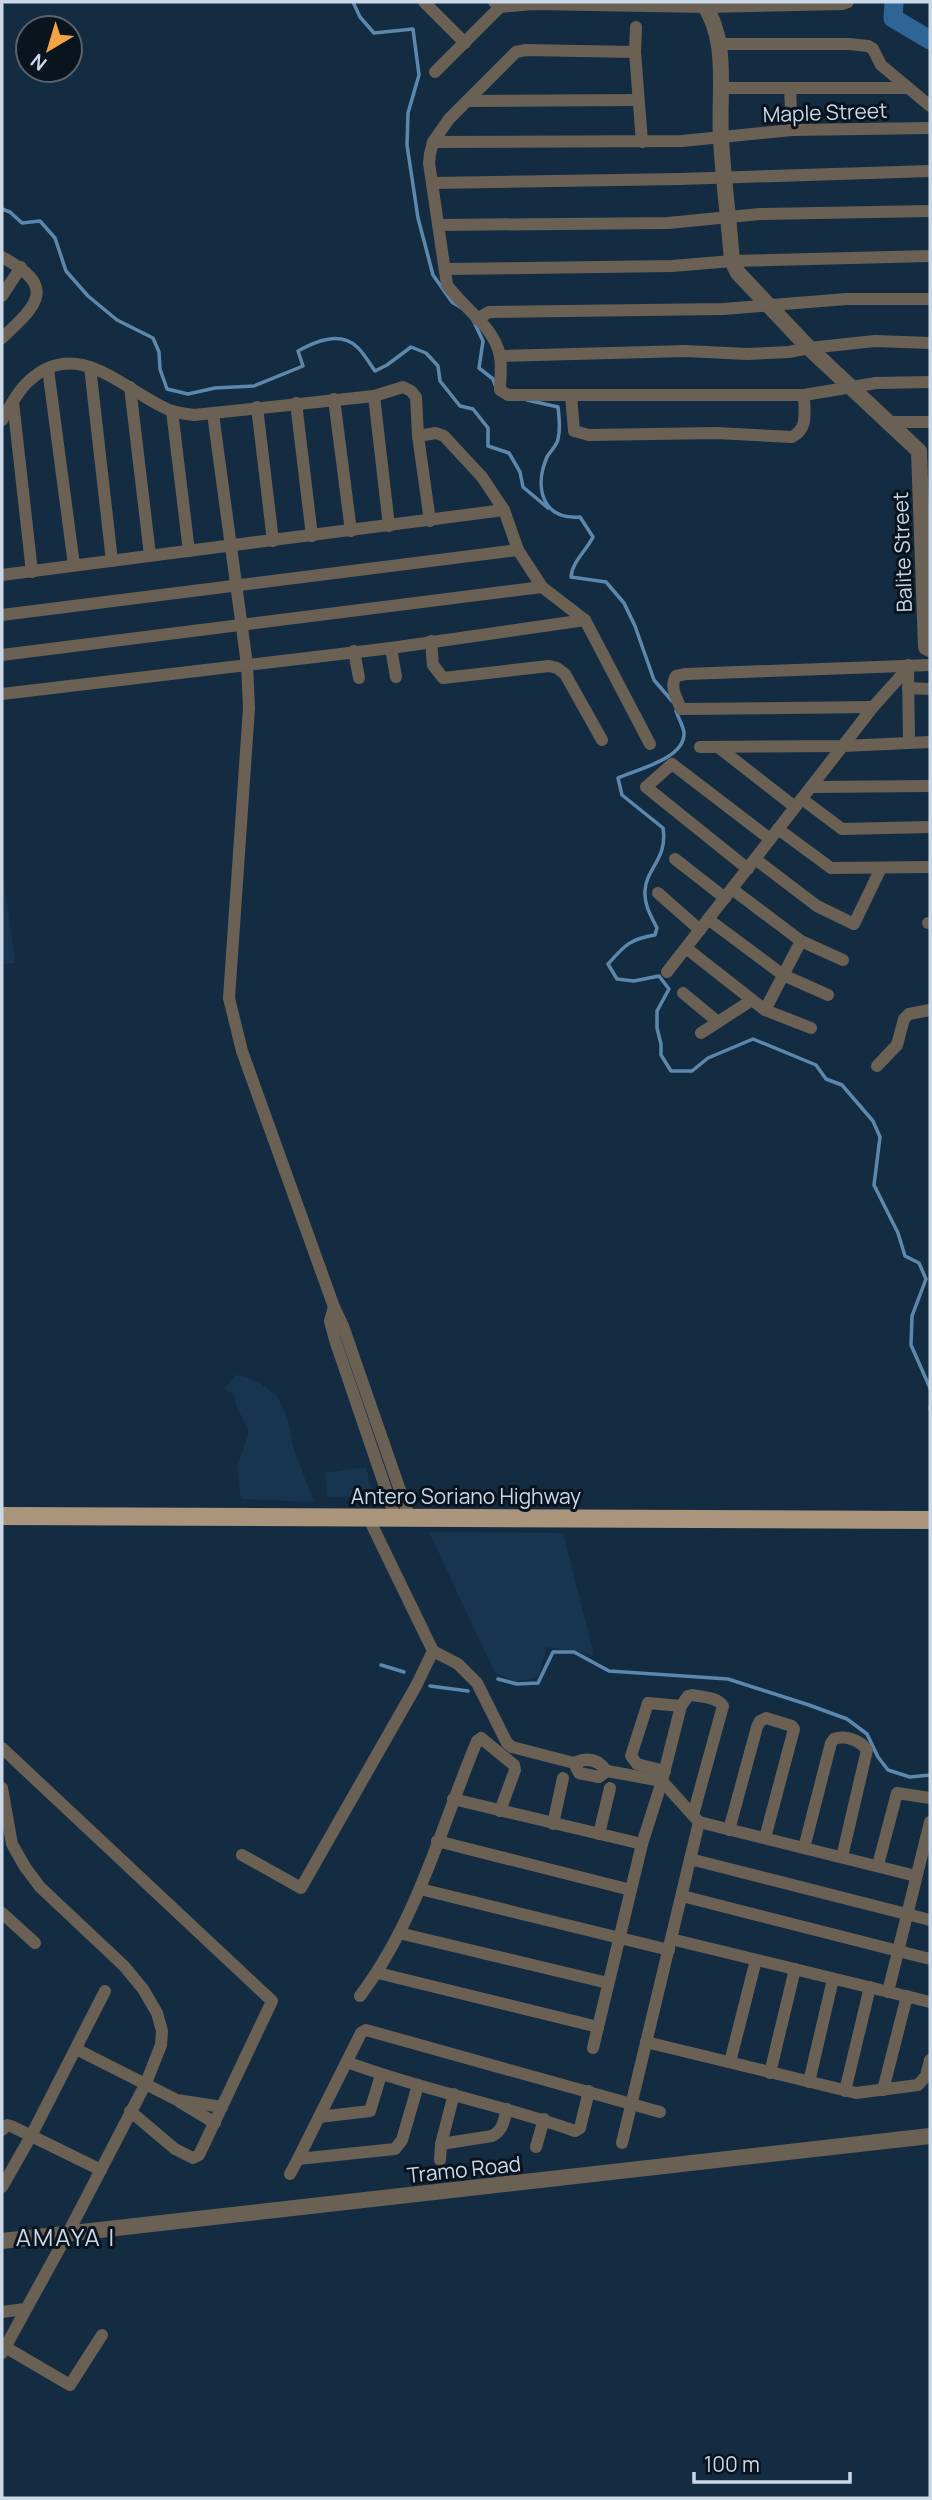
<svg xmlns="http://www.w3.org/2000/svg" width="932" height="2500" font-family="Manrope,sans-serif">
	<style>
		.built { fill: #183550 }
		.lines { fill: none; stroke-linecap: round; stroke-linejoin: round }
		.stream { stroke: #5d88ae; stroke-width: 3.5 }
		.river { stroke: #2e6596; stroke-width: 19 }
		.minor { stroke: #6b6054; stroke-width: 12 }
		.tertiary { stroke: #6b6054; stroke-width: 16 }
		.primary { stroke: #ab947c; stroke-width: 18 }
		.labels { text-anchor: middle; dominant-baseline: central; stroke-width: 6; stroke-linejoin: round; paint-order: stroke }
		.street-label { font-size: 21px; fill: #cad8e7; stroke: #0a141e }
		.quarter-label { font-size: 24px; letter-spacing: 2px; fill: #cad8e7; stroke: #0a141e }
	</style>
	<rect width="100%" height="100%" fill="#142c42"/>
	<g class="built">
		<path d="M2,866L15,963L2,964Z"/>
		<path d="M236,1375L247,1377L261,1384L277,1396L287,1417L294,1450L314,1502L241,1499L237,1468L249,1431L236,1405L234,1394L224,1389Z"/>
		<path d="M366,1467L373,1496L327,1497L325,1473Z"/>
		<path d="M429,1532L563,1533L594,1655L547,1647L538,1677L515,1682L495,1673Z"/>
	</g>
	<g class="lines">
		<g class="stream">
			<path d="M353,2L360,17L374,33L413,29L419,75L408,113L407,145L418,218L433,275L452,302L460,307"/>
			<path d="M2,209L10,212L22,223L40,221L55,238L66,271L88,296L117,320L153,338L159,352L160,369L167,389L188,394L215,388L254,386L303,366L298,351C316,341 340,331 357,347C364,353 369,363 375,371L387,365L411,347L426,353L438,366L440,381L460,406L473,409L488,428V446L509,453L520,472L523,487L548,508"/>
			<path d="M474,322L483,341L479,368L493,379L495,385"/>
			<path d="M527,400L558,407C559,418 561,428 558,439C557,446 550,451 547,457C534,487 542,520 580,517L593,537C586,551 572,562 571,577L606,582L624,603L635,626L654,680L672,701"/>
			<path d="M676,711C678,717 683,726 684,732C686,759 637,769 618,778L622,795L663,828C668,859 646,868 645,891C644,905 651,916 657,928L655,935C630,939 625,945 608,964L617,979L634,981L659,976L669,989L657,1011V1028L661,1044V1055L671,1071H692L708,1058L753,1039L816,1065L826,1079L842,1085L873,1121L880,1137L874,1185L898,1233L905,1256L919,1263L926,1279L912,1316L911,1345L930,1388"/>
			<path d="M930,1407V1409"/>
			<path d="M381,1665L404,1672"/>
			<path d="M498,1679L517,1684L538,1683L553,1652H574L609,1671L728,1679L809,1705L847,1719L867,1734L878,1757L888,1770L910,1777L930,1775"/>
			<path d="M430,1686L468,1691"/>
		</g>
		<path class="river" d="M894,2L893,18L930,40"/>
		<g class="minor">
			<path d="M424,2L465,43"/>
			<path d="M494,2L500,7L533,4L706,7L842,4L848,2"/>
			<path d="M636,27L635,52L642,142"/>
			<path d="M717,44H849L868,46L873,49L881,65L930,106"/>
			<path d="M635,52L526,50L516,52L449,119L433,142L430,154L429,163L447,285C464,309 494,326 500,356C502,367 500,379 500,390L508,395H804L876,383L930,382"/>
			<path d="M435,72L500,7"/>
			<path d="M721,88H908"/>
			<path d="M790,89L792,130"/>
			<path d="M467,101L638,100"/>
			<path d="M433,142L682,141L792,130L930,128"/>
			<path d="M432,183L680,179L930,171"/>
			<path d="M438,225L668,223L760,214L930,211"/>
			<path d="M2,257C56,286 40,303 2,338"/>
			<path d="M445,269L672,266L732,261L930,256"/>
			<path d="M2,296L21,267"/>
			<path d="M477,319L489,312L723,309L847,299H930"/>
			<path d="M500,356L686,351L747,354L789,352L809,348L875,341L930,343"/>
			<path d="M90,367L112,561"/>
			<path d="M48,369L74,565"/>
			<path d="M130,387L150,555"/>
			<path d="M571,395L574,431L589,435L716,433L792,437C809,428 804,411 804,395"/>
			<path d="M374,396L389,526"/>
			<path d="M334,399L351,531"/>
			<path d="M13,402L32,572"/>
			<path d="M296,403L312,536"/>
			<path d="M257,407L273,541"/>
			<path d="M172,411L189,551"/>
			<path d="M213,414L247,665L249,708L229,998L242,1051L334,1307L343,1326L410,1519"/>
			<path d="M2,420C10,407 18,390 30,380C80,335 127,394 172,411C178,413 187,414 194,415L374,396L403,387L411,391L416,397L418,436L430,521"/>
			<path d="M890,422H930"/>
			<path d="M418,436L436,433L444,436L482,477L504,510L518,550L542,587L585,620L650,744"/>
			<path d="M2,575L504,510"/>
			<path d="M2,615L518,550"/>
			<path d="M431,641L433,665L443,678L549,666L557,668L565,674L602,740"/>
			<path d="M391,648L396,677"/>
			<path d="M354,651L359,678"/>
			<path d="M2,655L542,587"/>
			<path d="M908,665L909,743"/>
			<path d="M908,688L930,689"/>
			<path d="M2,694L391,648L585,620"/>
			<path d="M873,707L681,709C677,698 669,687 676,676L686,674L930,665"/>
			<path d="M700,747L843,746L930,742"/>
			<path d="M718,747L795,807"/>
			<path d="M811,787L930,786"/>
			<path d="M802,799L842,829L930,827"/>
			<path d="M778,829L831,868L930,867"/>
			<path d="M675,859L725,898"/>
			<path d="M755,859L817,906L854,924L881,868"/>
			<path d="M748,869L646,787L672,764L770,839"/>
			<path d="M732,889L801,941L843,960"/>
			<path d="M658,893L700,930"/>
			<path d="M708,919L783,975L828,995"/>
			<path d="M928,923H930"/>
			<path d="M686,948L765,1010L811,1028"/>
			<path d="M667,972L873,707L908,668"/>
			<path d="M683,993L718,1022"/>
			<path d="M765,1010L801,941"/>
			<path d="M701,1033L752,1000"/>
			<path d="M877,1066L897,1045L904,1019L909,1014L930,1010"/>
			<path d="M334,1307L330,1321L335,1340L396,1519"/>
			<path d="M433,1651L458,1664L477,1683L507,1743L512,1747L574,1763L579,1773L599,1777L607,1771L662,1781L699,1822L622,2143"/>
			<path d="M2,1748L272,2001L199,2155L193,2158L175,2149L130,2111"/>
			<path d="M574,1763C587,1757 598,1759 607,1771"/>
			<path d="M665,1771L637,1764L631,1756L648,1703L681,1706"/>
			<path d="M2,1788L12,1844L25,1867L40,1887L124,1966L143,1989L157,2013L162,2031L161,2045L146,2083L68,2233L2,2353"/>
			<path d="M453,1799L642,1844"/>
			<path d="M699,1822L916,1876"/>
			<path d="M553,1824L563,1778"/>
			<path d="M729,1830L757,1727L760,1721L766,1718L792,1726L794,1729L765,1838"/>
			<path d="M599,1834L610,1788"/>
			<path d="M437,1841L631,1890"/>
			<path d="M804,1848L831,1743L834,1739C845,1735 860,1740 867,1750L842,1857"/>
			<path d="M242,1855L301,1888L416,1686L433,1651L369,1519"/>
			<path d="M690,1859L930,1920"/>
			<path d="M878,1865L897,1793L930,1798"/>
			<path d="M420,1889L669,1950"/>
			<path d="M682,1896L930,1959"/>
			<path d="M2,1913L35,1943"/>
			<path d="M399,1933L608,1983"/>
			<path d="M671,1939L930,2002"/>
			<path d="M378,1973L598,2027"/>
			<path d="M888,1992L930,1822"/>
			<path d="M360,1996C417,1921 441,1827 477,1741L481,1738L514,1765L515,1770L500,1811"/>
			<path d="M646,2042L856,2093L918,2085L926,2076L930,2060"/>
			<path d="M593,2048L642,1844L662,1781L681,1706L688,1696L692,1695C702,1697 718,1697 723,1706L693,1815"/>
			<path d="M76,2049L177,2100L222,2107"/>
			<path d="M347,2062C421,2090 500,2104 575,2131L580,2128L589,2091"/>
			<path d="M730,2062L756,1960"/>
			<path d="M770,2073L795,1969"/>
			<path d="M809,2082L833,1979"/>
			<path d="M418,2085L402,2140L395,2149L298,2159L361,2033L366,2030L660,2112"/>
			<path d="M883,2090L907,1996"/>
			<path d="M845,2091L870,1987"/>
			<path d="M180,2102L215,2123"/>
			<path d="M319,2117L370,2111L381,2075"/>
			<path d="M2,2130L7,2125L11,2126L101,2170"/>
			<path d="M441,2144L492,2136C503,2131 504,2120 507,2109"/>
			<path d="M536,2147L544,2119"/>
			<path d="M440,2160L441,2144L454,2094"/>
			<path d="M290,2174L298,2159"/>
			<path d="M2,2187L31,2136L105,1991"/>
			<path d="M2,2312L25,2309"/>
			<path d="M5,2347L70,2385L102,2335"/>
		</g>
		<g class="tertiary">
			<path d="M702,2C730,39 718,94 721,138C723,179 729,220 732,261L738,273L809,348L919,451L926,647L930,649"/>
			<path d="M2,2241L930,2136"/>
		</g>
		<path class="primary" d="M2,1516L930,1520"/>
	</g>
	<g class="labels">
		<g class="street-label">
			<text transform="translate(825 112) rotate(-2)">Maple Street</text>
			<text transform="translate(902 552) rotate(-92)">Balite Street</text>
			<text x="466" y="1496">Antero Soriano Highway</text>
			<text transform="translate(464 2169) rotate(-6)">Tramo Road</text>
		</g>
		<g class="quarter-label">
			<text x="66" y="2236">AMAYA I</text>
		</g>
	</g>
	<rect width="932" height="2500" fill="none" stroke="#cad8e7" stroke-width="7"/>
	<g transform="translate(49 49) rotate(218)"><circle r="33" fill="#0a141e" stroke="#57626e" stroke-width="2"/>
	<path d="M0-5L12 26L0 18L-12 26Z" fill="#f3a442"/>
	<text y="-10" font-size="19" font-weight="bold" text-anchor="middle" fill="#cad8e7">N</text>
	</g>
	<path d="M694 2472v10h156v-10" fill="none" stroke="#cad8e7" stroke-width="3.5"/>
	<text x="704" y="2472" font-size="21" fill="#cad8e7" stroke="#0a141e" stroke-width="5" paint-order="stroke">100 m</text>
</svg>
